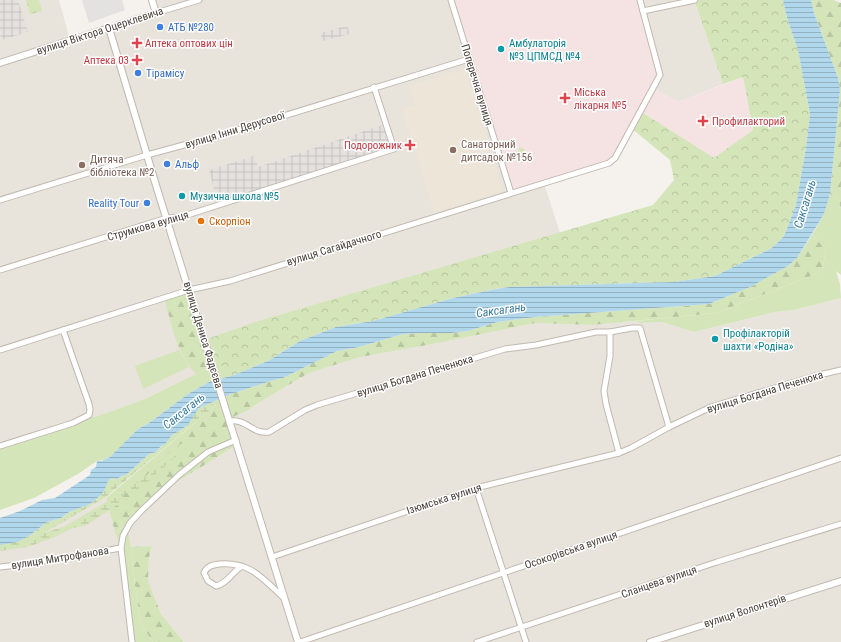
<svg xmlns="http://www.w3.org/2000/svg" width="841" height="642" font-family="'Roboto Condensed',sans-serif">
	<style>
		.residential { fill: #e8e3db }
		.industrial { fill: url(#industrial-grid) }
		.education { fill: #ede5d8 }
		.medical { fill: #f4e3e2 }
		.green { fill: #d5e5ba }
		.forest { fill: url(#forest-firs) }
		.wetland { fill: url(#wetland-marsh) }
		.park { fill: url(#park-crowns) }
		.parking { fill: #e4e2e0 }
		.water { fill: url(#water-rules) }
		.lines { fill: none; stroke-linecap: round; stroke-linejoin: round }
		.minor-casing { stroke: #c0b9b0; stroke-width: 7 }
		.tertiary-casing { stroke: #c0b9b0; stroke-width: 8 }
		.minor { stroke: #fff; stroke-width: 5 }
		.tertiary { stroke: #fff; stroke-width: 6 }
		.shop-dot { fill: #3f7fe0; stroke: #fff; stroke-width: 1.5 }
		.health-dot { fill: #e0444e; stroke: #fff; stroke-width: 1.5 }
		.culture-dot { fill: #0f9aa8; stroke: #fff; stroke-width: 1.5 }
		.education-dot { fill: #8d6e63; stroke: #fff; stroke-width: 1.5 }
		.food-dot { fill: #e8710a; stroke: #fff; stroke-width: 1.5 }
		.labels { text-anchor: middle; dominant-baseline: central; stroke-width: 3; stroke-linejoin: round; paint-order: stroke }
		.shop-label { font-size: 11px; fill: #366cbe; stroke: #fff; text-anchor: start }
		.street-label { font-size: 11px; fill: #49423b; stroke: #fff }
		.health-label { font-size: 11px; fill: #be3a42; stroke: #fff; text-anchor: start }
		.culture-label { font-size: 11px; fill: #0d838f; stroke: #fff; text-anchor: start }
		.education-label { font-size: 11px; fill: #785e54; stroke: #fff; text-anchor: start }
		.food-label { font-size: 11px; fill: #c56008; stroke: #fff; text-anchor: start }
		.water-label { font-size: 12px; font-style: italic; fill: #387a9d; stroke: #fff }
	</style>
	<defs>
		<pattern id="industrial-grid" width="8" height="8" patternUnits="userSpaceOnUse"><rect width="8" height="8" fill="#e5e1de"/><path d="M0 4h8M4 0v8" fill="none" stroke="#c6c2bf"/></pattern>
		<pattern id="forest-firs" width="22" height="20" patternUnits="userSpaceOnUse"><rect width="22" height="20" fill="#d5e5ba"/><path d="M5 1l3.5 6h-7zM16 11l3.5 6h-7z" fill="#b8c6a1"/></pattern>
		<pattern id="wetland-marsh" width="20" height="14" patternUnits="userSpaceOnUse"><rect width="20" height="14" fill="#d5e5ba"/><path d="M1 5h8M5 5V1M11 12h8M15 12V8" fill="none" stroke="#b8c6a1"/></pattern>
		<pattern id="park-crowns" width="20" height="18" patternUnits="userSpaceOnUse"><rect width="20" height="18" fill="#d5e5ba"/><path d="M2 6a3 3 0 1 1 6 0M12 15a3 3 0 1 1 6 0" fill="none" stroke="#b8c6a1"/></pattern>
		<pattern id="water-rules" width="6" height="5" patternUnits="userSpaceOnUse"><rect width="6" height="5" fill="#b0d7eb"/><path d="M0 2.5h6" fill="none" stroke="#91b0c0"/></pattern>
	</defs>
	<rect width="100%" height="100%" fill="#f5f2ed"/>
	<g class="residential">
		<path d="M0,0H59L70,40L155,13L152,0H451L544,183L560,233L258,321L212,367L183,380L145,399L95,417H86L0,445Z"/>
		<path d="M640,0H695L694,1L723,84L684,100L677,101L654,89Z"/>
		<path d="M841,298V642H665L664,638L650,642H184L161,614L148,581L149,558L152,546L131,547L127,525L149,499L237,445L228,419L247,411L255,405L309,373L360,357L433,344L535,323L593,325L636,321L640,323L662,322L694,332L775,312L794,310Z"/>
		<path d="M106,497L115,532L121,548L132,642H0V551L18,547Z"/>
	</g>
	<g class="industrial">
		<path d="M0,0H18L28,32L2,40L0,34Z"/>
		<path d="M347,26L350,34L323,41L320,33Z"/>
		<path d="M385,124L394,149L218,205L209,170L254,156L258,167Z"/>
	</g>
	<path class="education" d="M464,69L466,70L473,93H474L503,191L434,212L402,109L416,105L409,86Z"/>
	<path class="medical" d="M451,0H640L660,70L654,89L677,101L684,100L743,77L753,130L714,159L640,111L615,158L609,163L511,193Z"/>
	<g class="green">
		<path d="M519,147L524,149L527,158L526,161L521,163L518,162L517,157Z"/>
		<path d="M830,194L837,198L841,208V275L836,271L840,284L841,298L794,310L775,312L694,332L662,322L640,323L636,321L716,313L811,276L822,270L826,249L812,235L824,214Z"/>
		<path d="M179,350L189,367L143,389L135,366Z"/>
		<path d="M212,367L216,380L209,382L188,394L149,423L138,429L115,453L105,460L97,461L78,474L34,498L0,510V445L86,417H95L145,399L183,380Z"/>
		<path d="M127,525L131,547L135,585L141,624L153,642H132L121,548L115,532Z"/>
	</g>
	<g class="forest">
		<path d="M811,0H834L841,3V208L837,198L830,194L840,90L838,78L814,13Z"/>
		<path d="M812,235L826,249L822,270L811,276L716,313L593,325L535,323L433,344L360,357L309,373L255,405L247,411L228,419L237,445L149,499L127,525L115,532L106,498L216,405L210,403L231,394L274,380L283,378L337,351L359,347L403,334L421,333H451L468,331L497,322L535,317L709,304L750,287L788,266L797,258Z"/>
		<path d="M189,290L212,367L196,374C176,352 172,326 164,298Z"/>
		<path d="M152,546L149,558L148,581L161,614L184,642H153L141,624L135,585L131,547Z"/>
	</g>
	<path class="wetland" d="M210,403L216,405L106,497L44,533L65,526L108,501L146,476L164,456L185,441L204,433L152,477L144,486L139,489H133L129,491L121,498L120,503L85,526L73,528L50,539L27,547L0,551V542L23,539L29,536L47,522L61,518L69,512L90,504L102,494L105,489L108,481L112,478L117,479L123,475H126L149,454L156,452L171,436L188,425L198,409Z"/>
	<g class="park">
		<path d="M26,0H39L42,11L30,14Z"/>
		<path d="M694,0H783L787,18L798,50L810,114L806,148L796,205L784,236L772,248L715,276L674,282L510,287L495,289L453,298L373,321L336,327L300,341L268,361L234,375L216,380L204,340L258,321L653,205L674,180L670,160L631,128L640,111L714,158L753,130L743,77L723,84Z"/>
	</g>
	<path class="parking" d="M82,0H122L125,10L89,23Z"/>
	<path class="water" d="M783,0H811L814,13L838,78L840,90L830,194L824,214L797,258L788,266L750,287L709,304L535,317L497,322L468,331L451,333H421L403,334L359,347L337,351L283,378L274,380L231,394L199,408L188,425L171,436L165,444L161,446L156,452L149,454L126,475H123L117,479L112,478L108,481L105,489L102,494L90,504L69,512L61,518L47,522L29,536L17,542L0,545V518L20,511L42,500L55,498L90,475L91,470L96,467L97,461H102L110,457L138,429L149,423L188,394L209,382L234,375L268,361L300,341L336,327L373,321L453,298L496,289L510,287L674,282L715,276L772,248L784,236L796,205L806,148L810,114L798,50L787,18Z"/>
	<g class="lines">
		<defs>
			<g id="minor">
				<path d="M451,0L511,193"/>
				<path d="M643,11L695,0"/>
				<path d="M156,13L199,0"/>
				<path d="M0,200L147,155L228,133L469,59"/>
				<path d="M0,270L167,218L181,217L394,149L374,87"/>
				<path d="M610,332L632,328H640L669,427"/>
				<path d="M0,350L189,290L230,281L609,163L615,158L660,75L640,0"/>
				<path d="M229,421C246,418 253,435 269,432L305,410L317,405L485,355L505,349L536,345L596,332H610V356L604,391L606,404L619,453L631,448L669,427L711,407L815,376L841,370"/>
				<path d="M0,446L73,423L89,415L90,410L89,404L63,330"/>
				<path d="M476,488L526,642"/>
				<path d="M121,548L123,536L130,523L142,510L179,475L208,452L236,440"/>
				<path d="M272,557L476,488L619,453"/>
				<path d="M242,566C233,571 227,584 216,586L208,581L204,573C207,566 212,565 219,564C250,561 263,579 284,598"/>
				<path d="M0,567L26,564L121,548L132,642"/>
				<path d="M300,642L841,458"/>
				<path d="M477,642L717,562L841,524"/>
			</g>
			<g id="tertiary">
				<path d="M109,28L155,182L298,642"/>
				<path d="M0,63L156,13L152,0"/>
				<path d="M650,642L841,581"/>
			</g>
		</defs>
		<use href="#minor" class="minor-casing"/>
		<use href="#tertiary" class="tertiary-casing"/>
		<use href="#minor" class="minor"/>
		<use href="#tertiary" class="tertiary"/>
	</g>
	<g class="shop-dot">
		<circle cx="160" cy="27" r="4"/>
		<circle cx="138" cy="73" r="4"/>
		<circle cx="167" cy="164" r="4"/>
		<circle cx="147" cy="203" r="4"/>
	</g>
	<g class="health-dot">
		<path d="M135 37h4v4h4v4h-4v4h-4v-4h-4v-4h4z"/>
		<path d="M135 54h4v4h4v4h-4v4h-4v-4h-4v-4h4z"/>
		<path d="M563 92h4v4h4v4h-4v4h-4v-4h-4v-4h4z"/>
		<path d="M701 115h4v4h4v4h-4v4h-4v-4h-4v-4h4z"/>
		<path d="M408 139h4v4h4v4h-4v4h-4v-4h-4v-4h4z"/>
	</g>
	<g class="culture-dot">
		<circle cx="501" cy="49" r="4"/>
		<circle cx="182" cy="196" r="4"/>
		<circle cx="715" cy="339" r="4"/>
	</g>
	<g class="education-dot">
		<circle cx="453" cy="150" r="4"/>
		<circle cx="82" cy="165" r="4"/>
	</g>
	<circle class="food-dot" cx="201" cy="221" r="4"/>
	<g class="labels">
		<g class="shop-label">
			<text x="168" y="27">АТБ №280</text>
			<text x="146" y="73">Тірамісу</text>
			<text x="175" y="164">Альф</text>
			<text x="139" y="203" text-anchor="end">Reality Tour</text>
		</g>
		<g class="street-label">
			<text transform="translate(100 31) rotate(-18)">вулиця Віктора Оцерклевича</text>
			<text transform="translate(477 85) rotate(73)">Поперечна вулиця</text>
			<text transform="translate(235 130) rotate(-17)">вулиця Інни Дерусової</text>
			<text transform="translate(148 226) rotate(-16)">Струмкова вулиця</text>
			<text transform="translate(334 248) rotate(-17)">вулиця Сагайдачного</text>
			<text transform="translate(203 335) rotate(73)">вулиця Дениса Фадєєва</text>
			<text transform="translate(415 376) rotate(-17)">вулиця Богдана Печенюка</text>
			<text transform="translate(765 392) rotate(-17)">вулиця Богдана Печенюка</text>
			<text transform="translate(444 499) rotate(-18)">Ізюмська вулиця</text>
			<text transform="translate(571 550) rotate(-19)">Осокорівська вулиця</text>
			<text transform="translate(60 558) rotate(-9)">вулиця Митрофанова</text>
			<text transform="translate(659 582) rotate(-19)">Сланцева вулиця</text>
			<text transform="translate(745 611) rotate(-18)">вулиця Волонтерів</text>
		</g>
		<g class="health-label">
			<text x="145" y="43">Аптека оптових цін</text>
			<text x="129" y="60" text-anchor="end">Аптека 03</text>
			<text x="574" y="92">Міська<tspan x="574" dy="13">лікарня №5</tspan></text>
			<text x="712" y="121">Профилакторий</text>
			<text x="402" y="145" text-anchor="end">Подорожник</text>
		</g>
		<g class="culture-label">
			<text x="509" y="43">Амбулаторія<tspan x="509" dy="13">№3 ЦПМСД №4</tspan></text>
			<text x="190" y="196">Музична школа №5</text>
			<text x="723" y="333">Профілакторій<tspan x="723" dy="13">шахти «Родіна»</tspan></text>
		</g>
		<g class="education-label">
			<text x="461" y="144">Санаторний<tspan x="461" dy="13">дитсадок №156</tspan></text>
			<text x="90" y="159">Дитяча<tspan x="90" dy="13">бібліотека №2</tspan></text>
		</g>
		<g class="food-label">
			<text x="209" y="221">Скорпіон</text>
		</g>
		<g class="water-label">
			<text transform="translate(805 204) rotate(-73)">Саксагань</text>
			<text transform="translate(501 310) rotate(-8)">Саксагань</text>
			<text transform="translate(184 411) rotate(-39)">Саксагань</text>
		</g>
	</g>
</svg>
